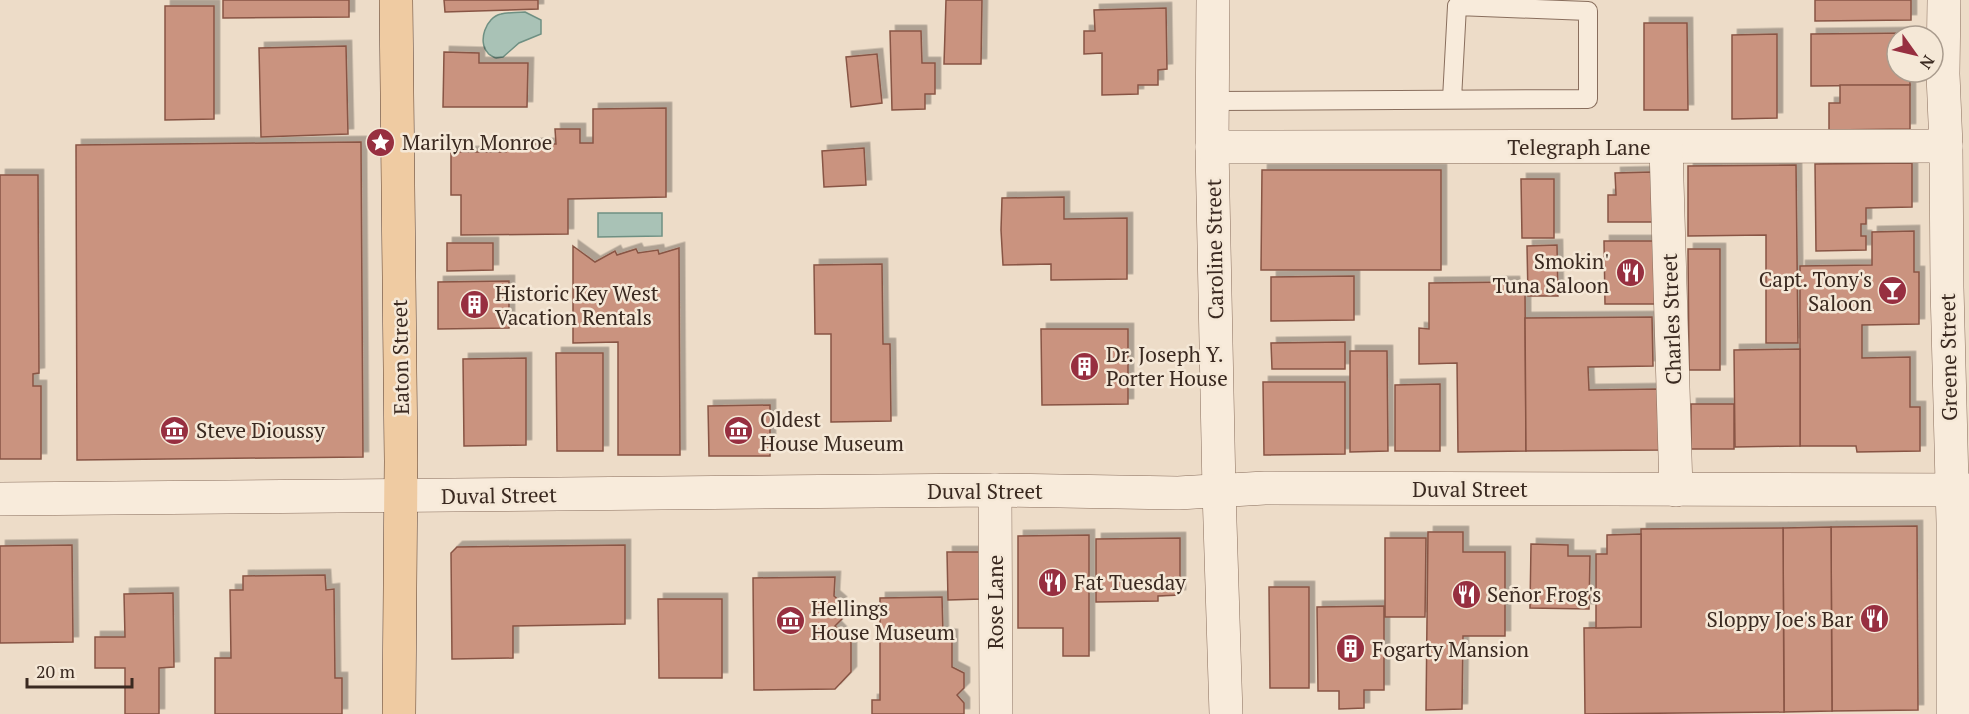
<svg xmlns="http://www.w3.org/2000/svg" width="1969" height="714" font-family="'PT Serif',serif">
	<style>
		.water { fill: #a9c2b6; stroke: #6f9083; stroke-width: 1.5 }
		.building { fill: #ca937f; stroke: #885444; stroke-width: 1.5; filter: url(#shadow) }
		.lines { fill: none; stroke-linecap: round; stroke-linejoin: round }
		.service-casing { stroke: #896e5d; stroke-width: 20 }
		.minor-casing { stroke: #896e5d; stroke-width: 34 }
		.tertiary-casing { stroke: #896e5d; stroke-width: 34 }
		.primary-casing { stroke: #573d31; stroke-width: 34 }
		.service { stroke: #f8ebdb; stroke-width: 18 }
		.minor { stroke: #f8ebdb; stroke-width: 33 }
		.tertiary { stroke: #f8ebdb; stroke-width: 33 }
		.primary { stroke: #efcba2; stroke-width: 33 }
		.labels { text-anchor: middle; dominant-baseline: central; stroke-width: 5; stroke-linejoin: round; paint-order: stroke }
		.poi-label { font-size: 21px; fill: #3a2920; stroke: #f5e8d7; text-anchor: start }
		.street-label { font-size: 21px; fill: #3a2920; stroke: #f5e8d7 }
	</style>
	<defs>
		<filter id="shadow"><feDropShadow dx="5.5" dy="-5.5" stdDeviation="0" flood-color="#0004"/></filter>
	</defs>
	<rect width="100%" height="100%" fill="#eddcc8"/>
	<g class="water">
		<path d="M525,12L541,20V34L519,43L503,57L496,58C495,58 488,54 488,53C477,42 486,17 501,14C508,12 517,13 525,12Z"/>
		<path d="M598,213H662V236L598,237Z"/>
	</g>
	<g class="building">
		<path d="M223,0H349V17L223,18Z"/>
		<path d="M444,0H538V9L445,12Z"/>
		<path d="M946,0H982L981,64H944Z"/>
		<path d="M1815,0H1911V20L1815,21Z"/>
		<path d="M165,6H214V119L165,120Z"/>
		<path d="M1166,8L1167,69L1158,70V85H1138V94L1102,95V53L1084,54V31H1095L1094,10Z"/>
		<path d="M1644,23H1687L1688,110H1644Z"/>
		<path d="M890,31H921L922,63H935V94H925V109L892,110Z"/>
		<path d="M1910,33V36H1897V72H1910V85L1811,86V34Z"/>
		<path d="M1777,34V118L1732,119V35Z"/>
		<path d="M346,46L348,134L261,137L259,48Z"/>
		<path d="M444,52L479,53V63H528L527,107H443Z"/>
		<path d="M877,54L882,103L851,107L846,57Z"/>
		<path d="M1840,85H1910V129L1829,130V103H1840Z"/>
		<path d="M666,108V197L568,199V234L461,235V195H451V152H506V144H556L555,129H580V143H593V109Z"/>
		<path d="M361,142L363,457L77,460L76,145Z"/>
		<path d="M864,148L866,185L824,187L822,151Z"/>
		<path d="M1912,163V207L1866,208V224H1861V236H1866V250L1816,251L1815,164Z"/>
		<path d="M1796,165L1798,343H1766V235L1688,236V166Z"/>
		<path d="M1262,170H1441V270H1261Z"/>
		<path d="M1652,172V222H1608V195H1616L1615,173Z"/>
		<path d="M0,175H38L39,373L33,374V386H41V459H0Z"/>
		<path d="M1521,179H1554V238H1522Z"/>
		<path d="M1064,197V219L1127,218V279L1051,280V264L1003,265L1001,230L1002,198Z"/>
		<path d="M1914,231V272H1919V324L1862,325V358L1910,357V407H1920V451L1857,452L1856,446H1800V266L1872,265V232Z"/>
		<path d="M1604,241H1654L1655,304H1605Z"/>
		<path d="M447,243H493V270L447,271Z"/>
		<path d="M1557,245L1558,296H1528L1527,246Z"/>
		<path d="M573,246L595,262L615,251L617,255L636,249L638,253L658,250L659,254L679,248L680,455H618V342L573,343Z"/>
		<path d="M1688,249H1720V370H1689Z"/>
		<path d="M882,264L883,344H890L891,421L831,422V334H815L814,265Z"/>
		<path d="M1354,276V320L1271,321V277Z"/>
		<path d="M509,281V328L438,329V282Z"/>
		<path d="M1514,282L1515,290H1525L1526,451L1458,452L1457,363L1419,364V328L1429,329V283Z"/>
		<path d="M1652,317L1653,366L1588,367L1589,390L1659,389V450L1526,451L1525,318Z"/>
		<path d="M1041,329H1128V404L1042,405Z"/>
		<path d="M1345,342V369H1272L1271,343Z"/>
		<path d="M1800,349V446L1735,447L1734,350Z"/>
		<path d="M1350,351H1387L1388,451L1350,452Z"/>
		<path d="M556,353H603V451H557Z"/>
		<path d="M526,358V445L464,446L463,359Z"/>
		<path d="M1263,382H1345V454L1264,455Z"/>
		<path d="M1440,384V451H1395V385Z"/>
		<rect x="1691" y="404" width="43" height="45"/>
		<path d="M770,405V456H709L708,406Z"/>
		<path d="M1917,526L1918,710L1832,711L1831,527Z"/>
		<path d="M1831,527L1832,711L1784,712L1783,528Z"/>
		<path d="M1783,528L1784,712L1585,714L1584,628L1641,627V529Z"/>
		<path d="M1428,532H1463V552H1505V636H1463L1462,709L1426,710Z"/>
		<path d="M1641,534V627L1596,628V554H1607V535Z"/>
		<path d="M1089,535V656H1063V628H1018V536Z"/>
		<path d="M1180,538V595L1158,596V601L1096,602V539Z"/>
		<path d="M1385,538H1426L1425,617H1385Z"/>
		<path d="M1531,544L1568,545V556H1590L1589,609L1530,608Z"/>
		<path d="M72,545L73,642L0,643V546Z"/>
		<path d="M625,545V624L513,626V658L452,659L451,553L457,547Z"/>
		<path d="M947,552H981L982,599L948,600Z"/>
		<path d="M325,575L326,590L334,589L335,678H342V714H215V658H231L230,590H243V576Z"/>
		<path d="M835,577L834,596L841,602L842,619L835,626L851,642V672L835,689L754,690L753,578Z"/>
		<path d="M1269,587H1309V688H1270Z"/>
		<path d="M173,593L174,667L159,668V714H125V668H95V637H125L124,594Z"/>
		<path d="M942,597L943,634L952,635V667L964,673V688L957,695L964,703V714H872V700H880V598Z"/>
		<path d="M658,599H722V678H659Z"/>
		<path d="M1384,606V690H1364V708L1339,709V691H1318L1317,607Z"/>
	</g>
	<g class="lines">
		<defs>
			<path id="service" d="M1212,101L1588,99V11L1457,6L1452,99"/>
			<g id="minor">
				<path d="M1213,0L1212,147L1219,490"/>
				<path d="M1944,0L1943,74L1946,146L1947,287L1953,523V714"/>
				<path d="M1212,147L1946,146"/>
				<path d="M1666,147L1676,490"/>
				<path d="M995,490L996,714"/>
			</g>
			<g id="tertiary">
				<path d="M1219,490L1226,714"/>
				<path d="M0,499L995,490L1178,493L1265,488L1969,490"/>
			</g>
			<path id="primary" d="M396,0L401,461L399,714"/>
		</defs>
		<use href="#service" class="service-casing"/>
		<use href="#minor" class="minor-casing"/>
		<use href="#tertiary" class="tertiary-casing"/>
		<use href="#primary" class="primary-casing"/>
		<use href="#service" class="service"/>
		<use href="#minor" class="minor"/>
		<use href="#tertiary" class="tertiary"/>
		<use href="#primary" class="primary"/>
	</g>
	<defs>
		<symbol id="sight-disc" viewBox="-11 -11 22 22"><circle r="9.5" fill="#972f40" stroke="#f5e8d7"/><path d="M0-6L1.8-2.2L6-1.7L2.9 1.2L3.7 5.4L0 3.3L-3.7 5.4L-2.9 1.2L-6-1.7L-1.8-2.2Z" fill="#fff"/></symbol>
		<symbol id="restaurant-disc" viewBox="-11 -11 22 22"><circle r="9.5" fill="#972f40" stroke="#f5e8d7"/><path d="M-5-6h1v4h1v-4h1v4h1v-4h1v5L-1.5 .5V6h-2V.5L-5-1ZM5-6V6H3V1.5H1.5Q1.5-4 5-6Z" fill="#fff"/></symbol>
		<symbol id="bar-disc" viewBox="-11 -11 22 22"><circle r="9.5" fill="#972f40" stroke="#f5e8d7"/><path d="M-6-5H6L.8 .8V4.5H3.5V6h-7V4.5H-.8V.8Z" fill="#fff"/></symbol>
		<symbol id="building-disc" viewBox="-11 -11 22 22"><circle r="9.5" fill="#972f40" stroke="#f5e8d7"/><path d="M-4-6H4V6H1V3H-1V6H-4ZM-2.5-4.3h1.7v1.8h-1.7ZM.8-4.3h1.7v1.8H.8ZM-2.5-1h1.7V.8h-1.7ZM.8-1h1.7V.8H.8Z" fill="#fff"/></symbol>
		<symbol id="museum-disc" viewBox="-11 -11 22 22"><circle r="9.5" fill="#972f40" stroke="#f5e8d7"/><path d="M0-6L6-3V-2H-6V-3ZM-5-1h2V3h-2ZM-1-1h2V3h-2ZM3-1h2V3H3ZM-6 4H6V6H-6Z" fill="#fff"/></symbol>
	</defs>
	<g fill-rule="evenodd">
		<use href="#sight-disc" x="364" y="126" width="33" height="33"/>
		<use href="#restaurant-disc" x="1614" y="256" width="33" height="33"/>
		<use href="#bar-disc" x="1876" y="274" width="33" height="33"/>
		<use href="#building-disc" x="458" y="288" width="33" height="33"/>
		<use href="#building-disc" x="1068" y="350" width="33" height="33"/>
		<use href="#museum-disc" x="158" y="414" width="33" height="33"/>
		<use href="#museum-disc" x="722" y="414" width="33" height="33"/>
		<use href="#restaurant-disc" x="1036" y="566" width="33" height="33"/>
		<use href="#restaurant-disc" x="1450" y="578" width="33" height="33"/>
		<use href="#restaurant-disc" x="1858" y="602" width="33" height="33"/>
		<use href="#museum-disc" x="774" y="604" width="33" height="33"/>
		<use href="#building-disc" x="1334" y="632" width="33" height="33"/>
	</g>
	<g class="labels">
		<g class="poi-label">
			<text x="402" y="142">Marilyn Monroe</text>
			<text x="1609" y="261" text-anchor="end">Smokin'<tspan x="1609" dy="24">Tuna Saloon</tspan></text>
			<text x="1872" y="279" text-anchor="end">Capt. Tony's<tspan x="1872" dy="24">Saloon</tspan></text>
			<text x="495" y="293">Historic Key West<tspan x="495" dy="24">Vacation Rentals</tspan></text>
			<text x="1106" y="354">Dr. Joseph Y.<tspan x="1106" dy="24">Porter House</tspan></text>
			<text x="760" y="419">Oldest<tspan x="760" dy="24">House Museum</tspan></text>
			<text x="196" y="430">Steve Dioussy</text>
			<text x="1074" y="582">Fat Tuesday</text>
			<text x="1487" y="594">Señor Frog's</text>
			<text x="811" y="608">Hellings<tspan x="811" dy="24">House Museum</tspan></text>
			<text x="1853" y="619" text-anchor="end">Sloppy Joe's Bar</text>
			<text x="1372" y="649">Fogarty Mansion</text>
		</g>
		<g class="street-label">
			<text x="1579" y="147">Telegraph Lane</text>
			<text transform="translate(1214 249) rotate(-91)">Caroline Street</text>
			<text transform="translate(1671 319) rotate(-92)">Charles Street</text>
			<text transform="translate(400 357) rotate(-91)">Eaton Street</text>
			<text transform="translate(1948 357) rotate(-91)">Greene Street</text>
			<text x="1470" y="489">Duval Street</text>
			<text x="985" y="491">Duval Street</text>
			<text transform="translate(499 495) rotate(-1)">Duval Street</text>
			<text transform="translate(995 602) rotate(-90)">Rose Lane</text>
		</g>
	</g>
	<g transform="translate(1915 54) rotate(124)"><circle r="28" fill="#f5e8d7" stroke="#aa9c8e" stroke-width="1.5"/>
	<path d="M0-4.5L10 22L0 15L-10 22Z" fill="#972f40"/>
	<text y="-9" font-size="16" font-weight="bold" text-anchor="middle" fill="#3a2920">N</text>
	</g>
	<path d="M27 678v9h105v-9" fill="none" stroke="#3a2920" stroke-width="3"/>
	<text x="36" y="678" font-size="18" fill="#3a2920" stroke="#f5e8d7" stroke-width="4.5" paint-order="stroke">20 m</text>
</svg>
